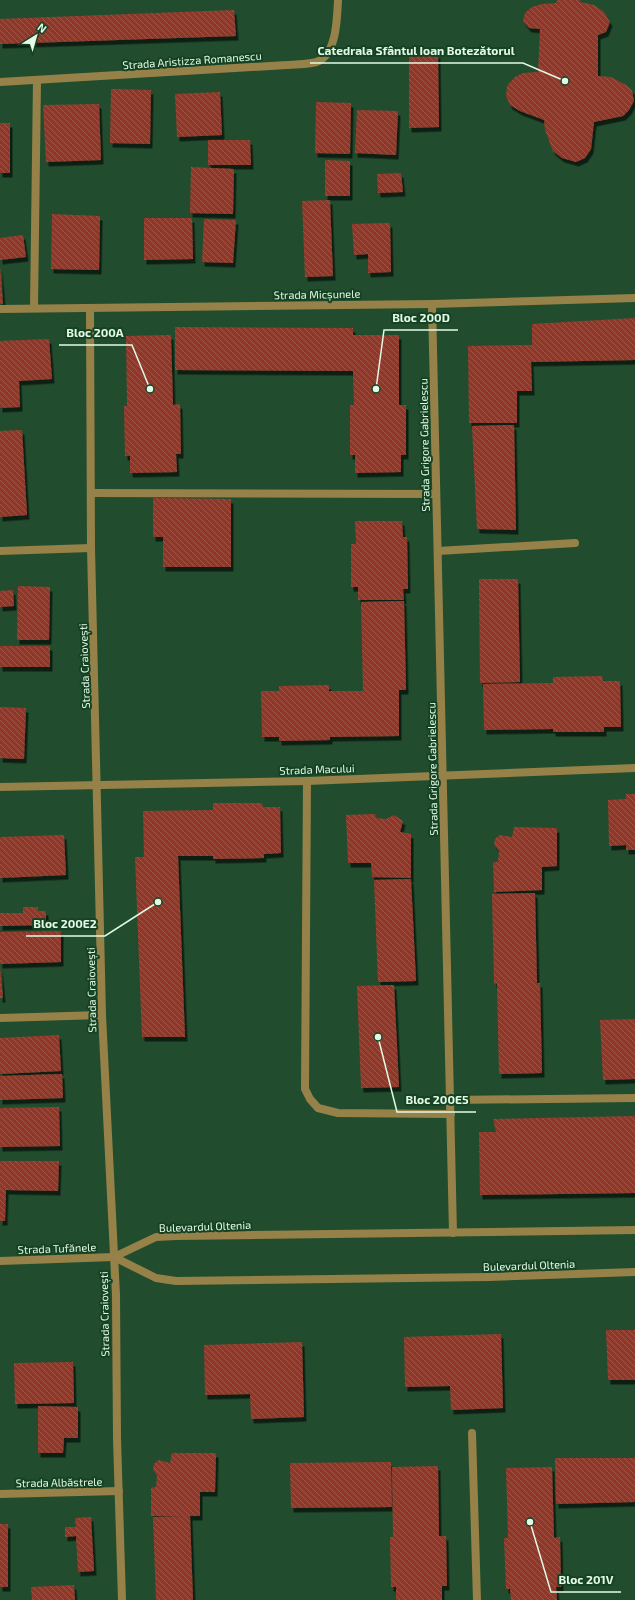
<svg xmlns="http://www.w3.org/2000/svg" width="635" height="1600" font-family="'Exo 2',sans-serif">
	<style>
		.building { fill: url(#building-back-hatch); filter: url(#shadow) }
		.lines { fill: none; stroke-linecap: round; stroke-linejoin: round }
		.service { stroke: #968248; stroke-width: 8 }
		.minor { stroke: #968248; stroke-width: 8 }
		.tertiary { stroke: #968248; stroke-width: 8 }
		.labels { text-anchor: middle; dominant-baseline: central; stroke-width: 4; stroke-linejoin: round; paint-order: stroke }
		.street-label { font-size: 11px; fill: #e2fae6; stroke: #164224 }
		.leader { fill: none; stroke: #e2fae6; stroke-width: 1.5 }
		.callout-dot { fill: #e2fae6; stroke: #164224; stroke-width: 1.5 }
		.callout-label { font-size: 12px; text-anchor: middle; font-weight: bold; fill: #e2fae6; stroke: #164224; stroke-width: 4; stroke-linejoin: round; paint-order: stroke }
	</style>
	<defs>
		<pattern id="building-back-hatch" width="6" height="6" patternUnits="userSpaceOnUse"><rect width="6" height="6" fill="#8f392b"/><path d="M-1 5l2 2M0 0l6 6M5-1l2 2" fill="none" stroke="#9e574a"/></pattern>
		<filter id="shadow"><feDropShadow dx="2.5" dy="4.5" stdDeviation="0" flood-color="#0009"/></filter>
	</defs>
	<rect width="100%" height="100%" fill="#214d2e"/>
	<g class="building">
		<path d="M557,0H580V2L594,5L604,12L610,22L606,32L598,35V76L611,77L626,85L632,90L634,101L629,110L623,116L594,122L591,149L585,158L576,162L562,158L553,151L545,130L544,120L520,111L510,105L506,96L507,86L515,77L523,73L538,72L540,29L529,28L523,21L525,13L532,7L542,4L556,3Z"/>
		<path d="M234,10L236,36L0,44V19Z"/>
		<path d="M409,54H438L439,127L409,128Z"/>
		<path d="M111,89L151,90L150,144L110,143Z"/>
		<path d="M220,92L222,135L177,137L175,94Z"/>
		<path d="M316,102L351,103L350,154L315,153Z"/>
		<path d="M99,104L101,160L46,162L43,105Z"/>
		<path d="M357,110L398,111L396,155L355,153Z"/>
		<rect x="0" y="123" width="10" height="50"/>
		<path d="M208,140H250L251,165H208Z"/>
		<path d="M325,160L350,161V196H325Z"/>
		<path d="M191,167L234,169L233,214L190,213Z"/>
		<path d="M401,173L403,192L378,193L377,174Z"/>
		<path d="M330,200L333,276L305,277L302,201Z"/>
		<path d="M52,214L100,216L99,270L51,269Z"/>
		<path d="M144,218H192L193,259L144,260Z"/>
		<path d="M204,219L236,220L233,263L202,262Z"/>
		<path d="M390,223L391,272L368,273V254L354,255L352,224Z"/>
		<path d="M23,235L26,257L0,260V238Z"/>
		<path d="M0,266L3,304H0Z"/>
		<path d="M635,318V360L531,362L532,391H517V423H469L468,346L532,345V324Z"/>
		<path d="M175,327L353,328V335H399V405H406V455H401V472L355,473V455H350V405H354L353,371L175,370Z"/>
		<path d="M171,335L173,405L180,404L181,454H176L177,472L130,473V456H125L124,406H127L126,336Z"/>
		<path d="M49,339L52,379L19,381L20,407L0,408V341Z"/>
		<path d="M514,425L516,530L477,529L472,426Z"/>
		<path d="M22,430L27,515L0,517V431Z"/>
		<path d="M153,498L231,499V567H163V537H153Z"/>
		<path d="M355,521H402L403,537H407L408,589H403L404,600H358V587H351V544H356Z"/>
		<path d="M479,579H518L520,682L480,683Z"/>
		<path d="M18,586L50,587L49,640H17Z"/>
		<path d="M13,590L14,606L0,607V591Z"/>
		<path d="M404,601L406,690H399V736L330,737V740L279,741V737H262L261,691H279V686L329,685V691H363L361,602Z"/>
		<rect x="0" y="646" width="50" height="21"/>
		<path d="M602,676L603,681H620L621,727H604V732H553V729L484,730L483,684L553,683V677Z"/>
		<path d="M0,707L26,708L24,759L0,758Z"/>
		<path d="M626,794H635V850H626V845L609,846L608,800L626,799Z"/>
		<path d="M213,803H262L263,807H280L281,853L264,854V858L213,859V856H178L185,1037H142L135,857H150H144L143,811L213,810Z"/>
		<path d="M375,814L376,818L386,819L394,815L403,821L400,832L411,834V878L372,877L371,863H348L346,815Z"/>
		<path d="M514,827L557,828V866L542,867V890L494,892L493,862H498L499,851L494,844L495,839L500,835L512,837Z"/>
		<path d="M64,835L66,875L0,878V837Z"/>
		<path d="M411,879L416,981L378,982L374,880Z"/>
		<path d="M535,893L537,983L506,984L540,983L542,1073L499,1074L497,983L494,984L492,894Z"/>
		<path d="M23,907H38V911H46V925L0,926V913H23Z"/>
		<path d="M61,931V962L0,964V932Z"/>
		<path d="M0,966L3,998H0Z"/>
		<path d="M394,985L399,1087L361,1088L357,986Z"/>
		<path d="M635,1019V1079L603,1080L600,1020Z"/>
		<path d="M59,1035L61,1071L0,1074V1038Z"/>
		<path d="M62,1074L63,1098L0,1100V1076Z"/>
		<path d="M59,1107L60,1146L0,1147V1108Z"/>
		<path d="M635,1116V1193L480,1195L479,1132H496L493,1119Z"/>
		<path d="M0,1161H59L58,1191L6,1190L5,1221H0Z"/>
		<path d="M606,1330H635V1380H608Z"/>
		<path d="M501,1334L503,1408L451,1410L450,1386L405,1387L404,1337Z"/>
		<path d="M302,1342L304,1417L251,1419L250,1394L205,1395L204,1345Z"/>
		<path d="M73,1362L74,1403L15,1404L14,1363Z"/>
		<path d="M38,1406L78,1407V1438H64L63,1453H38Z"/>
		<path d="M172,1453H216L215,1492H200V1516H190L193,1600H156L153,1517L183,1516H151V1488L156,1487L157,1476L153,1469L154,1464L159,1460L170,1463Z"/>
		<path d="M555,1458H635V1502L556,1504Z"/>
		<path d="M391,1462L392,1507L291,1508L290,1463Z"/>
		<path d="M438,1466L439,1536H446L447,1586H442V1600H396V1587H391L390,1537H393L392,1467Z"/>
		<path d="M552,1467L554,1538L560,1537L561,1587H556L557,1600H511L510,1589H506L504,1538H508L506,1468Z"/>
		<path d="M91,1517L94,1571L78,1572L76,1536L65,1537V1527H76L75,1518Z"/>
		<rect x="0" y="1524" width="8" height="63"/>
		<path d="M74,1585L75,1600H32L31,1587Z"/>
	</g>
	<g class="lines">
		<g class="service">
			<path d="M91,493L436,494"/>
			<path d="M438,551L575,543"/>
			<path d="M451,1100L635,1098"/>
		</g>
		<g class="minor">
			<path d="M0,82L287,65C296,64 310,65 319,61C337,52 337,17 338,0"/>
			<path d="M432,304L453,1233"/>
			<path d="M34,308L37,81"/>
			<path d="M90,308L91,548L102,1015L116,1295L117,1439L122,1600"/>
			<path d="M0,309L432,304L635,298"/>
			<path d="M0,551L91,548"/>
			<path d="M307,781L305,1089L310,1099L318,1108L338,1113L451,1114"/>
			<path d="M0,787L307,781L635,768"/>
			<path d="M0,1018L102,1015"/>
			<path d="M472,1433L477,1600"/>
			<path d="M0,1494L119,1491"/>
		</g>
		<g class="tertiary">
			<path d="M114,1257L156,1278L176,1281L489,1277L635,1272"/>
			<path d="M0,1261L114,1257L156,1237L176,1236L635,1230"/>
		</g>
	</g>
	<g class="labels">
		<g class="street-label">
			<text transform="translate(192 60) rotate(-4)">Strada Aristizza Romanescu</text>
			<text transform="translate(317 294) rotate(-1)">Strada Micșunele</text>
			<text transform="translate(424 445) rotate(-91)">Strada Grigore Gabrielescu</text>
			<text transform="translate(84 666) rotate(-92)">Strada Craiovești</text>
			<text transform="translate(317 769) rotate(-2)">Strada Macului</text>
			<text transform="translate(432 769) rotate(-91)">Strada Grigore Gabrielescu</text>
			<text transform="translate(91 990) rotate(-91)">Strada Craiovești</text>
			<text transform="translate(205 1226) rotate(-2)">Bulevardul Oltenia</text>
			<text transform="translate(57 1248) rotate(-2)">Strada Tufănele</text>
			<text transform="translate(529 1265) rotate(-2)">Bulevardul Oltenia</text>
			<text transform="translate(104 1314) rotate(-91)">Strada Craiovești</text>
			<text transform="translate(59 1482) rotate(-1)">Strada Albăstrele</text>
		</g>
	</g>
	<path class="leader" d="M565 81L523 63H310M376 389L384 330H458M150 389L132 345H59M158 902L105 936H26M378 1037L397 1112H476M530 1522L551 1592H621"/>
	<g class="callout-dot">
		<circle cx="565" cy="81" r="4"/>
		<circle cx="376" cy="389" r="4"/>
		<circle cx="150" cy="389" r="4"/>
		<circle cx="158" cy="902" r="4"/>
		<circle cx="378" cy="1037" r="4"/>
		<circle cx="530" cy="1522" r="4"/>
	</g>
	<g class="callout-label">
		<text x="416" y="55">Catedrala Sfântul Ioan Botezătorul</text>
		<text x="421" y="322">Bloc 200D</text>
		<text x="95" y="337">Bloc 200A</text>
		<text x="65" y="928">Bloc 200E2</text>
		<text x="437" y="1104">Bloc 200E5</text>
		<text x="586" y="1584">Bloc 201V</text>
	</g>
	<g transform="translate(36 36) rotate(37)" stroke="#164224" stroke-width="3" paint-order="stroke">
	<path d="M0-3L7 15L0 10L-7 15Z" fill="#e2fae6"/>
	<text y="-6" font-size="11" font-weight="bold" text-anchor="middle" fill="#e2fae6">N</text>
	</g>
</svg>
